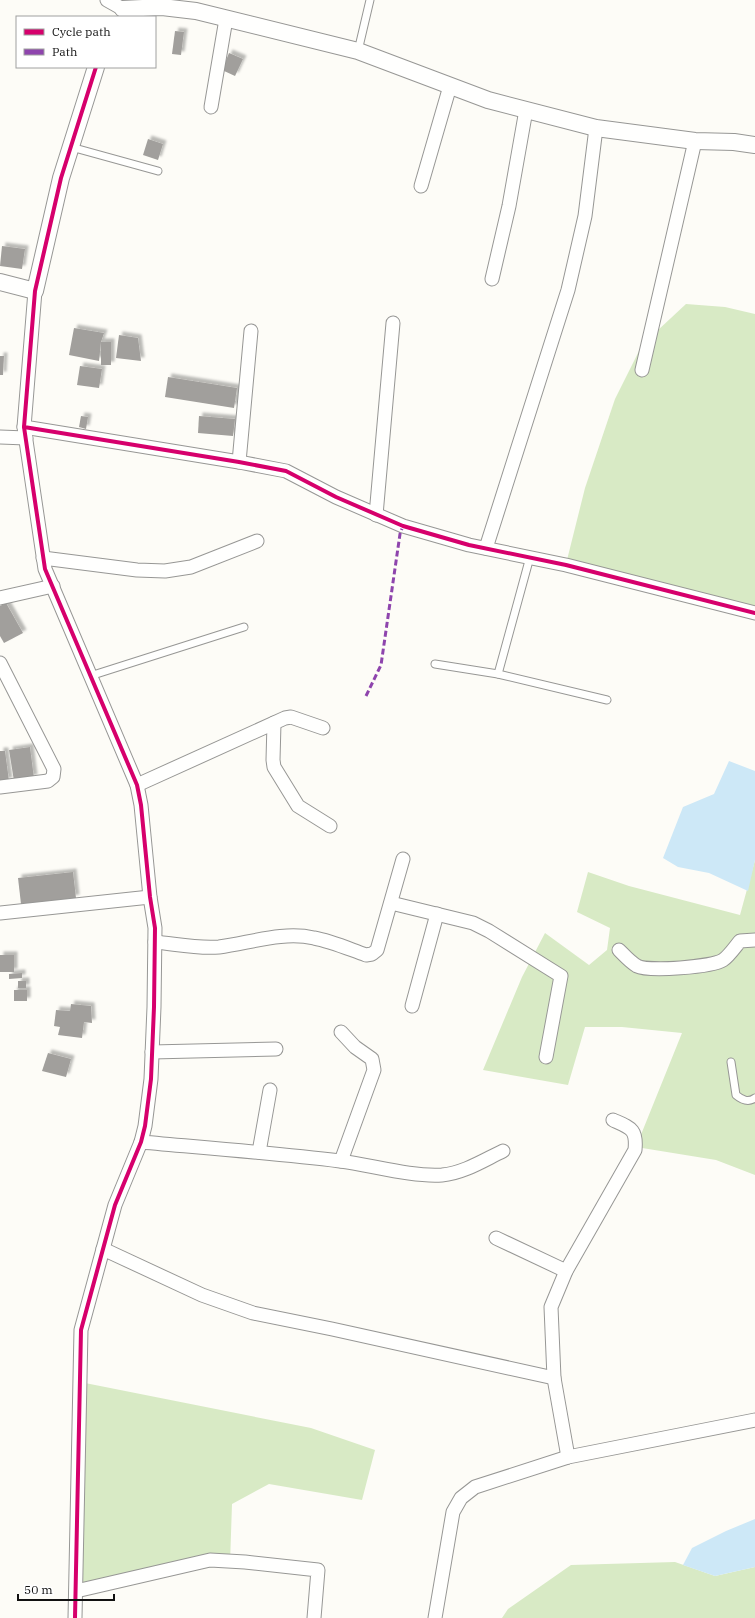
<svg xmlns="http://www.w3.org/2000/svg" width="755" height="1618" font-family="'IBM Plex Serif',serif">
	<style>
		.forest { fill: #d8eac5 }
		.water { fill: #cde8f7 }
		.building { fill: #a19f9c; filter: url(#shadow) }
		.lines { fill: none; stroke-linecap: round; stroke-linejoin: round }
		.service-casing { stroke: #979795; stroke-width: 9 }
		.minor-casing { stroke: #979795; stroke-width: 15 }
		.tertiary-casing { stroke: #979795; stroke-width: 18 }
		.service { stroke: #fffffe; stroke-width: 7 }
		.minor { stroke: #fffffe; stroke-width: 13 }
		.tertiary { stroke: #fffffe; stroke-width: 16 }
		.quiet { stroke: #8e44ad; stroke-width: 3; stroke-dasharray: 6 3; stroke-linecap: butt }
		.cycleway-casing { stroke: #fff; stroke-width: 6 }
		.cycleway { stroke: #d6006c; stroke-width: 4 }
	</style>
	<defs>
		<filter id="shadow"><feDropShadow dx="3.5" dy="-3.5" stdDeviation="1" flood-color="#0004"/></filter>
	</defs>
	<rect width="100%" height="100%" fill="#fdfcf7"/>
	<g class="forest">
		<path d="M686,304L725,307L755,314V607L566,564L585,488L615,399L642,345Z"/>
		<path d="M755,860V1175L716,1160L636,1147L682,1033L622,1027H585L568,1085L483,1070L522,977L545,933L589,965L607,950L610,928L577,912L588,872L629,886L740,915Z"/>
		<path d="M80,1382L311,1428L375,1450L362,1500L269,1484L232,1504L230,1564L76,1591Z"/>
		<path d="M675,1562L715,1576L755,1567V1618H502L508,1609L571,1565Z"/>
	</g>
	<g class="water">
		<path d="M729,761L755,771V860L748,891L709,873L678,867L663,858L683,807L714,794Z"/>
		<path d="M755,1519V1567L715,1576L683,1565L692,1548L726,1531Z"/>
	</g>
	<g class="building">
		<path d="M175,31L184,32L181,55L172,54Z"/>
		<path d="M229,53L243,59L235,76L222,70Z"/>
		<path d="M148,139L163,144L158,160L143,155Z"/>
		<path d="M2,246L25,249L22,269L0,266Z"/>
		<path d="M74,328L104,333L101,342H111V365H101V342L99,361L69,355Z"/>
		<path d="M119,335L138,338L141,361L116,358Z"/>
		<path d="M0,356H4L3,375H0Z"/>
		<path d="M80,366L102,369L99,388L77,385Z"/>
		<path d="M168,377L237,388L234,408L165,397Z"/>
		<path d="M81,416L88,417L86,429L79,427Z"/>
		<path d="M199,416L235,419L233,436L198,433Z"/>
		<path d="M6,603L23,633L4,643L0,636V606Z"/>
		<path d="M30,747L34,778L14,781L9,750Z"/>
		<path d="M0,751H5L9,781L0,782Z"/>
		<path d="M73,872L76,898L21,904L18,878Z"/>
		<rect x="0" y="955" width="14" height="17"/>
		<path d="M22,973V978L9,979V974Z"/>
		<rect x="18" y="981" width="8" height="7"/>
		<rect x="14" y="990" width="13" height="11"/>
		<path d="M71,1004L91,1006L92,1023L84,1022L82,1038L58,1035L60,1027L54,1026L56,1010L70,1011Z"/>
		<path d="M48,1053L71,1059L66,1077L42,1071Z"/>
	</g>
	<g class="lines">
		<defs>
			<g id="service">
				<path d="M358,51L370,0"/>
				<path d="M71,147L158,171"/>
				<path d="M435,664L498,674L607,700"/>
				<path d="M498,674L530,557"/>
				<path d="M90,676L244,627"/>
				<path d="M731,1062L736,1095C742,1100 748,1103 755,1098"/>
			</g>
			<g id="minor">
				<path d="M107,0L123,9"/>
				<path d="M211,107L226,19"/>
				<path d="M421,186L450,86"/>
				<path d="M492,279L509,206L526,110"/>
				<path d="M35,291L24,427L239,462L286,471L336,497L403,526L469,545L566,565L755,613"/>
				<path d="M642,370L695,141"/>
				<path d="M24,427L45,569L137,785L141,805L150,897L155,928L154,1007L151,1079L145,1126L141,1142L115,1205L81,1330L75,1618"/>
				<path d="M0,437L26,438"/>
				<path d="M239,462L251,331"/>
				<path d="M376,515L393,323"/>
				<path d="M486,548L568,290L585,216L596,128"/>
				<path d="M43,558L137,570L165,571L191,567L257,541"/>
				<path d="M0,598L53,586"/>
				<path d="M0,663L54,769L53,777L48,781L0,787"/>
				<path d="M274,723L273,760L274,767L298,806L330,826"/>
				<path d="M137,785L285,718L291,717L323,728"/>
				<path d="M391,903L473,923L489,931L561,976L546,1057"/>
				<path d="M0,913L150,897"/>
				<path d="M155,942C176,944 198,949 219,947C250,943 283,931 314,938C331,941 349,949 366,955L372,954L377,950L403,859"/>
				<path d="M619,950C624,955 630,962 637,966C649,972 712,967 723,960C729,956 735,947 740,941L755,940"/>
				<path d="M412,1006L437,914"/>
				<path d="M341,1032L355,1047L372,1059L374,1070L341,1161"/>
				<path d="M152,1052L276,1049"/>
				<path d="M141,1142C207,1148 274,1153 340,1161C371,1165 411,1177 442,1175C464,1173 484,1160 503,1151"/>
				<path d="M259,1152L270,1090"/>
				<path d="M496,1238L566,1271"/>
				<path d="M103,1249L202,1295L253,1313L332,1329L554,1378"/>
				<path d="M568,1457L554,1378L551,1307L566,1271L635,1150C637,1129 631,1128 613,1120"/>
				<path d="M76,1591L210,1560L245,1562L318,1570L314,1618"/>
				<path d="M435,1618L453,1512L461,1498L475,1487L568,1457L755,1420"/>
			</g>
			<g id="tertiary">
				<path d="M123,9L162,7L196,11L358,51L488,100L596,128L695,141L734,142L755,145"/>
				<path d="M0,282L35,291L61,178L96,67"/>
			</g>
		</defs>
		<use href="#service" class="service-casing"/>
		<use href="#minor" class="minor-casing"/>
		<use href="#tertiary" class="tertiary-casing"/>
		<use href="#service" class="service"/>
		<use href="#minor" class="minor"/>
		<use href="#tertiary" class="tertiary"/>
		<path class="quiet" d="M366,696L381,665L400,534L403,526"/>
		<defs>
			<g id="cycleway">
				<path d="M96,67L61,178L35,291L24,427L239,462L286,471L336,497L403,526L469,545L566,565L755,613"/>
				<path d="M24,427L45,569L137,785L141,805L150,897L155,928L154,1007L151,1079L145,1126L141,1142L115,1205L81,1330L75,1618"/>
			</g>
		</defs>
		<use href="#cycleway" class="cycleway-casing"/>
		<use href="#cycleway" class="cycleway"/>
	</g>
	<rect x="16" y="16" width="140" height="52" fill="#ffffff" stroke="#a0a0a0"/>
	<rect x="24" y="29" width="20" height="6" fill="#d6006c" stroke="#a0a0a0"/>
	<text x="52" y="36" font-size="12" fill="#111111">Cycle path</text>
	<rect x="24" y="49" width="20" height="6" fill="#8e44ad" stroke="#a0a0a0"/>
	<text x="52" y="56" font-size="12" fill="#111111">Path</text>
	<path d="M18 1594v6h96v-6" fill="none" stroke="#111111" stroke-width="2"/>
	<text x="24" y="1594" font-size="12" fill="#111111" stroke="#ffffff" stroke-width="3" paint-order="stroke">50 m</text>
</svg>
